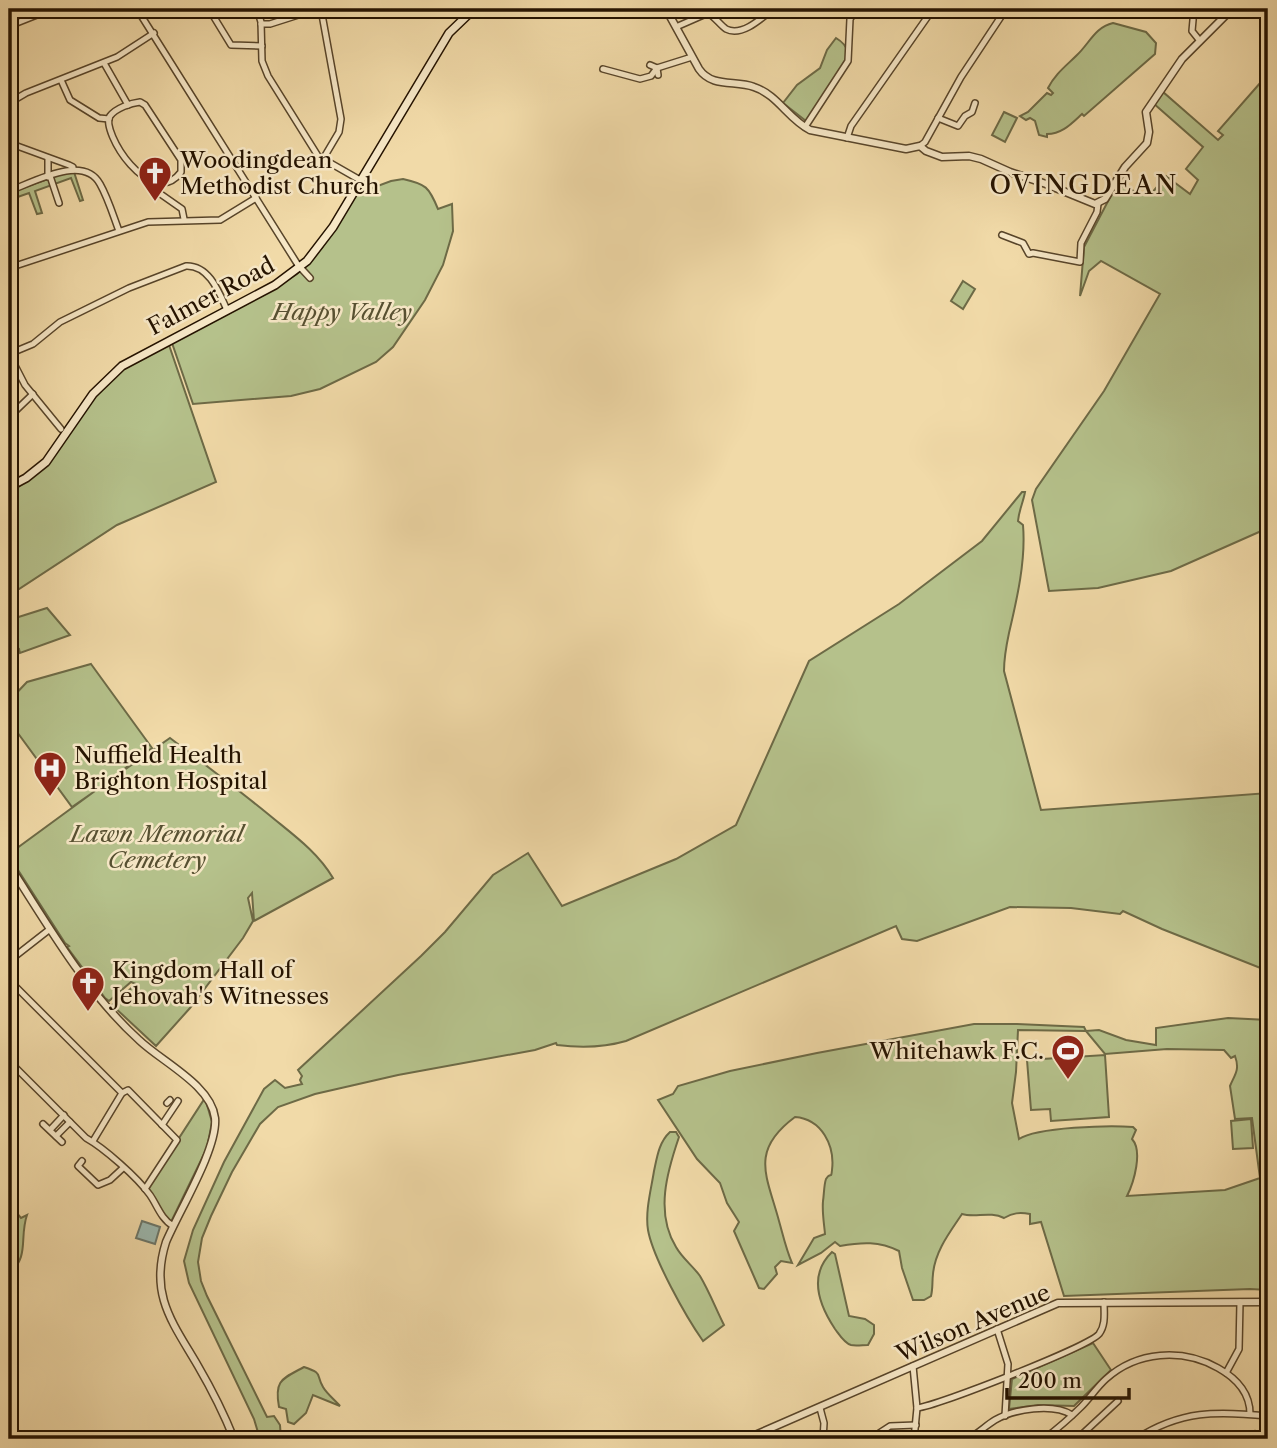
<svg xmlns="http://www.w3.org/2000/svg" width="1277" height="1448" font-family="'Libre Caslon Text',serif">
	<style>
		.green { fill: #b5c18b; stroke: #6d6a46; stroke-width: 2; fill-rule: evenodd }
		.water { fill: #9cb9b0; stroke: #6c776a; stroke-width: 2 }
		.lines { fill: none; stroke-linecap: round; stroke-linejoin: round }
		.minor-casing { stroke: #58452a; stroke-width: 8 }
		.tertiary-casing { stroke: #58452a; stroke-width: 9 }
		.secondary-casing { stroke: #251300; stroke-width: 10 }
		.minor { stroke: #f6e7c6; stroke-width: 5 }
		.tertiary { stroke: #f6e7c6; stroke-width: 6 }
		.secondary { stroke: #f6e7c6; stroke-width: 7 }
		.labels { text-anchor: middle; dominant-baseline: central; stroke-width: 5; stroke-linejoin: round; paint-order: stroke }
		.poi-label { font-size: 23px; fill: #251300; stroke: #f6e7c6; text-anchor: start }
		.street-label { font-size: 23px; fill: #251300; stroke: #f6e7c6 }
		.park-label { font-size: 23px; font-style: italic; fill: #575031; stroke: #f6e7c6 }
		.quarter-label { font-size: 26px; letter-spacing: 2px; fill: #251300; stroke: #f6e7c6 }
	</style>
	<rect width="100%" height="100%" fill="#f1daa8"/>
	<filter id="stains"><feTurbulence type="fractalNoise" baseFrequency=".00286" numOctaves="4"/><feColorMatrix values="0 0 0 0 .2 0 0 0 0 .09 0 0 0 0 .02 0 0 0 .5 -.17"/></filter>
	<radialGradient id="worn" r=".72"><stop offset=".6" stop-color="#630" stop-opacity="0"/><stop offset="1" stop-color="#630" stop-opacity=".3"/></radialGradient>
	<g class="green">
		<path d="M1113,23L1146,32L1156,43L1155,54L1084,116L1082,114C1071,124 1062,134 1047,134V137L1039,135L1035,121L1030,118L1026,120L1020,116L1028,112L1047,93L1051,95L1053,93L1048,88C1055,74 1066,66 1077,55C1089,44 1095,27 1113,23Z"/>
		<path d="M836,38C841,41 846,45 847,51C848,67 815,107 806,121L783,103L797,85L820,68L827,50Z"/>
		<path d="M1268,74V528L1171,571L1098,588L1049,591L1032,500L1036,489L1104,391L1160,294L1101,261L1089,271L1080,296L1084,247L1117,184L1141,194H1151L1166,176L1190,194L1198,180L1186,169L1203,147L1153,103L1163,92L1218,140L1223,135L1218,131Z"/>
		<path d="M1004,112L1017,118L1005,142L992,135Z"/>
		<path d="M67,172H74L83,200L80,201L71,178L35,191L42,213L37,214L29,193L9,200V193Z"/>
		<path d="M403,179C426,184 429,187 438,209L452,204L453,231L443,265L425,300L393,347L376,362L320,389L291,396L193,404L172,343L267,293L297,274L322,248L356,194L391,181Z"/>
		<path d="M963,281L975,289L963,309L951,301Z"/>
		<path d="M169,345L216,482L117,525L19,589L9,592V492C63,465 72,416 113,377C128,362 151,354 169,345Z"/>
		<path d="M1022,492H1025C1023,503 1019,510 1018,521L1023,525C1026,560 1017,599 1009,633C1006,647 1004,657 1004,671L1041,810L1268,793V971L1162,929L1123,911L1120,914L1071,908L1010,907L917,941L902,939L896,926L626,1041C602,1048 581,1048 557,1045L556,1043L535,1050L398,1075L315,1094L278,1107L260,1124L232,1172L211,1216L202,1238L198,1262L201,1281L207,1296L267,1417L274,1416L280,1425L281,1439H260L254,1419L189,1283L184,1261L193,1230L224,1162L264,1089L275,1080L285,1088L302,1084L300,1080L302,1076L298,1070L421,956L445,932L493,875L528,853L562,906L676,859L736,825L809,661L899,604L982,541Z"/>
		<path d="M47,608L70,635L20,653L19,649L9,653V620Z"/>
		<path d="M91,664L152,748L107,782L170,738C203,763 236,788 268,814C292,834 317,851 333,878L254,921L252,893L248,898L253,921L243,938L190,1008L156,1046L112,1005L136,984L131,982L109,1001L105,998L67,947L69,946L65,943L9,856V854L95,791L72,807L9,721V701L27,682Z"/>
		<path d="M1228,1018L1268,1020V1290L1250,1289L1064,1296L1041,1222L1030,1224V1214C1019,1212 1013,1213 1004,1218C990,1211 975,1218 962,1214C950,1232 935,1251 933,1274C932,1282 933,1288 931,1296L924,1300H913L902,1268L899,1251C879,1241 862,1242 840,1246L835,1242L821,1253L798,1265L814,1238L825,1234C824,1223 822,1212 823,1201C824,1195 824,1184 826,1179C831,1171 831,1180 832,1170C835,1146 822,1119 795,1117C749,1151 767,1176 779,1221C783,1235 786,1249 792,1263L781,1261L775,1267L777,1274L764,1289L759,1288L734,1231L739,1222L727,1203L720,1183L697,1159L658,1100L673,1094L678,1086L730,1071L817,1053L974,1024H1017L1084,1027L1086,1031L1099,1030L1126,1040L1156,1045V1028ZM1018,1030L1086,1031L1105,1054L1167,1049L1224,1050L1231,1058L1235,1056C1240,1070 1235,1074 1230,1086L1235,1119L1252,1118L1260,1178L1225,1190L1127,1196C1134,1182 1143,1151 1132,1139L1136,1130L1133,1127C1110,1125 1037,1127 1019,1139L1012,1103L1016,1072Z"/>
		<path d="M1105,1055L1109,1117L1051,1121L1050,1109L1031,1110L1027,1060Z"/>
		<path d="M205,1098L212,1122L207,1148L170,1224L146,1189Z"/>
		<path d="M1251,1119L1253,1148L1233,1149L1231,1121Z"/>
		<path d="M670,1132H676L679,1137C667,1172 655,1213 676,1247C682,1258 693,1266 700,1276C709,1291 716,1309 724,1325L703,1341C686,1317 653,1258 648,1230C645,1211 651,1190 654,1171C657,1157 659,1142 670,1132Z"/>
		<path d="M9,1197L16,1201L15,1211L21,1218L27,1215C19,1238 30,1256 9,1274L17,1291L15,1292L9,1290Z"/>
		<path d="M832,1252L835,1254L849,1316L865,1319L874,1325V1334L868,1345C863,1345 855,1346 851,1345C844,1343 839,1334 835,1329C819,1305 808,1275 832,1252Z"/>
		<path d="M1093,1343L1111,1370L1074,1406L1038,1405L1009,1409L1012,1379Z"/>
		<path d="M304,1367C324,1374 315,1373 323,1387C327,1394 335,1400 340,1406L313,1395L306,1413L294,1424L288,1422L286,1409L279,1407C274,1380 282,1379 304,1367Z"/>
	</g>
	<path class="water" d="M142,1221L160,1227L155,1244L136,1238Z"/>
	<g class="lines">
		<defs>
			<g id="minor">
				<path d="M137,9L298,265L310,278"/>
				<path d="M209,9L231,45L262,46"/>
				<path d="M257,9L261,22L262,61L268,76L318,156L360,180"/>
				<path d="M321,9L341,119L339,132L323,159"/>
				<path d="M1194,9L1192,31L1200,41"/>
				<path d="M261,24H270L317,9"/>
				<path d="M9,26L52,9"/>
				<path d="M676,27L708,13C715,17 720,25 726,29C742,37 762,18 773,9"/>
				<path d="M104,63L128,105"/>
				<path d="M650,65L657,68L658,75"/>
				<path d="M603,69L640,79L651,76L657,68L692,57"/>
				<path d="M61,80L70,100L99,118L109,119"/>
				<path d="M140,102L145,105L181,160V172C151,212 100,131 110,116C116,108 131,103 140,102Z"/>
				<path d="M9,103L26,93L117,57L154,33"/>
				<path d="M938,118L958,126L965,116L972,112L975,103"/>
				<path d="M805,127L848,61L850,19L857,9"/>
				<path d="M847,138L851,126L933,9"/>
				<path d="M9,143L69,165L73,167V170"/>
				<path d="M920,146L925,142L961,77L1006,9"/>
				<path d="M48,158V177"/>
				<path d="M50,176L59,203"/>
				<path d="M152,188L182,209L184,219"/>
				<path d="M9,191C32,183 83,153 100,184C108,198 113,215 119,231"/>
				<path d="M1002,235L1023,243L1029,254L1033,253L1080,262L1081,243L1097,212L1098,204"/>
				<path d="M9,268L148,222L220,220L256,198"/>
				<path d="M9,417L33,394"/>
				<path d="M61,429L25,385L9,354L33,344L60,322L129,288L186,266C209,265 219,292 227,310"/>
				<path d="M9,889L19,881"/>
				<path d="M9,961L50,929"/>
				<path d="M9,980L122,1093"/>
				<path d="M9,1061L86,1138C104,1148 137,1177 150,1195C157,1205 161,1219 173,1226"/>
				<path d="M122,1093L128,1090L177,1140L145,1189"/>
				<path d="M167,1103L170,1100"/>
				<path d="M43,1124L62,1142"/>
				<path d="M162,1125L178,1101"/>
				<path d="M50,1130L64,1115"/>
				<path d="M56,1136L70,1122"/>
				<path d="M93,1141L122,1093"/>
				<path d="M82,1161L78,1166L98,1185L110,1180L123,1168"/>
				<path d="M997,1329L1008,1364L1005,1416"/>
				<path d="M913,1366L917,1408L914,1439"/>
				<path d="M1226,1373L1239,1349L1240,1302"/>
				<path d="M1265,1378H1268"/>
				<path d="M820,1408L824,1423L823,1439"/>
				<path d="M917,1408C939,1405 1088,1347 1099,1334C1106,1325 1104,1313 1104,1302"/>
				<path d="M1255,1434L1259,1439"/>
				<path d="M1194,1435V1439"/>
				<path d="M870,1439L890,1426L916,1425"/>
				<path d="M967,1439C978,1434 985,1426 995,1420C1014,1409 1053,1403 1072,1415"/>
				<path d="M1044,1439C1057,1429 1069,1419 1081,1407C1090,1398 1097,1387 1106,1379C1137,1351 1182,1348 1218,1368C1236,1378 1250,1393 1250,1414"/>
				<path d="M1077,1439L1118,1401"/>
				<path d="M1136,1439C1181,1410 1217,1411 1268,1416"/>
			</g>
			<g id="tertiary">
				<path d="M666,9L699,69C712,88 735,80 754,87C778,95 788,119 810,130L906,149L920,146L926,151L942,157L969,156L981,159L1010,172L1046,184L1095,204L1105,199L1125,167L1147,143L1149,132L1146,112L1182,59L1232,9"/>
				<path d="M9,865C48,925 85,991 139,1040C162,1062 211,1085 215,1118C218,1148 179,1211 166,1242C149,1295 173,1323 198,1366C212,1390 224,1414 234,1439"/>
				<path d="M746,1439L1058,1303L1268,1302"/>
			</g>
			<path id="secondary" d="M9,487L26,478L46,462L93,394L122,366L275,285L307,261L333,227L449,33L474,9"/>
		</defs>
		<use href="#minor" class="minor-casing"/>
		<use href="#tertiary" class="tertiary-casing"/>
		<use href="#secondary" class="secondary-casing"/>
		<use href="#minor" class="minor"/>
		<use href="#tertiary" class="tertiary"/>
		<use href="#secondary" class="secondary"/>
	</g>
	<defs>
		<symbol id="church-pin" viewBox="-11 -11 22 30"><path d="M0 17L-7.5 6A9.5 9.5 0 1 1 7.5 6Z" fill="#8f2418" stroke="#f6e7c6"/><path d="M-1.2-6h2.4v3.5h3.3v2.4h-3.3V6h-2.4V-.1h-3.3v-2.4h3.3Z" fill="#fff"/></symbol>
		<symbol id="hospital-pin" viewBox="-11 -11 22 30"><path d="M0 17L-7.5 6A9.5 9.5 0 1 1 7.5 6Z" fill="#8f2418" stroke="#f6e7c6"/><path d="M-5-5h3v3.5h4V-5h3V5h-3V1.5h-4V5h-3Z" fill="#fff"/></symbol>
		<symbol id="stadium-pin" viewBox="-11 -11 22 30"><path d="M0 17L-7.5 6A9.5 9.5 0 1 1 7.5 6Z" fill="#8f2418" stroke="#f6e7c6"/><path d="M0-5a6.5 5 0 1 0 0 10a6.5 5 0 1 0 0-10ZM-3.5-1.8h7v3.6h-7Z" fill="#fff"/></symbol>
	</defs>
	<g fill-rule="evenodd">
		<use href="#church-pin" x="136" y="154" width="38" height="52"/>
		<use href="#hospital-pin" x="31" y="749" width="38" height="52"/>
		<use href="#church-pin" x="69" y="964" width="38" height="52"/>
		<use href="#stadium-pin" x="1049" y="1032" width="38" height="52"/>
	</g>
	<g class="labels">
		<g class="poi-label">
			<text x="180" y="160">Woodingdean<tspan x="180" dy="26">Methodist Church</tspan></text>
			<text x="74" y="755">Nuffield Health<tspan x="74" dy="26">Brighton Hospital</tspan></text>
			<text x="112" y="970">Kingdom Hall of<tspan x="112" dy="26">Jehovah's Witnesses</tspan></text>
			<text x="1044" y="1051" text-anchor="end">Whitehawk F.C.</text>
		</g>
		<g class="street-label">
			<text transform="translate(211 296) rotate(-28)">Falmer Road</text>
			<text transform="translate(973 1323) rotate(-23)">Wilson Avenue</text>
		</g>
		<g class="park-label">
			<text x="342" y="312">Happy Valley</text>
			<text x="157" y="834">Lawn Memorial<tspan x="157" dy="26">Cemetery</tspan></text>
		</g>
		<g class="quarter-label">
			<text x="1084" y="185">OVINGDEAN</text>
		</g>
	</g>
	<rect width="1277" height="1448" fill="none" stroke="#f1daa8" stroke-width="35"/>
	<rect x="10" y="10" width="1256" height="1427" fill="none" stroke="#251300" stroke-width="3.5"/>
	<rect x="18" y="18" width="1242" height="1413" fill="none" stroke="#251300" stroke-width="2"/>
	<path d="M1007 1388v10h122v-10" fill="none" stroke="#251300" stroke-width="3.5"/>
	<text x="1018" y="1388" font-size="21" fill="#251300" stroke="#f6e7c6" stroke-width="5" paint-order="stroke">200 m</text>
	<rect width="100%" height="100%" filter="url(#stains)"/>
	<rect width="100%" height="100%" fill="url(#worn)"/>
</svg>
